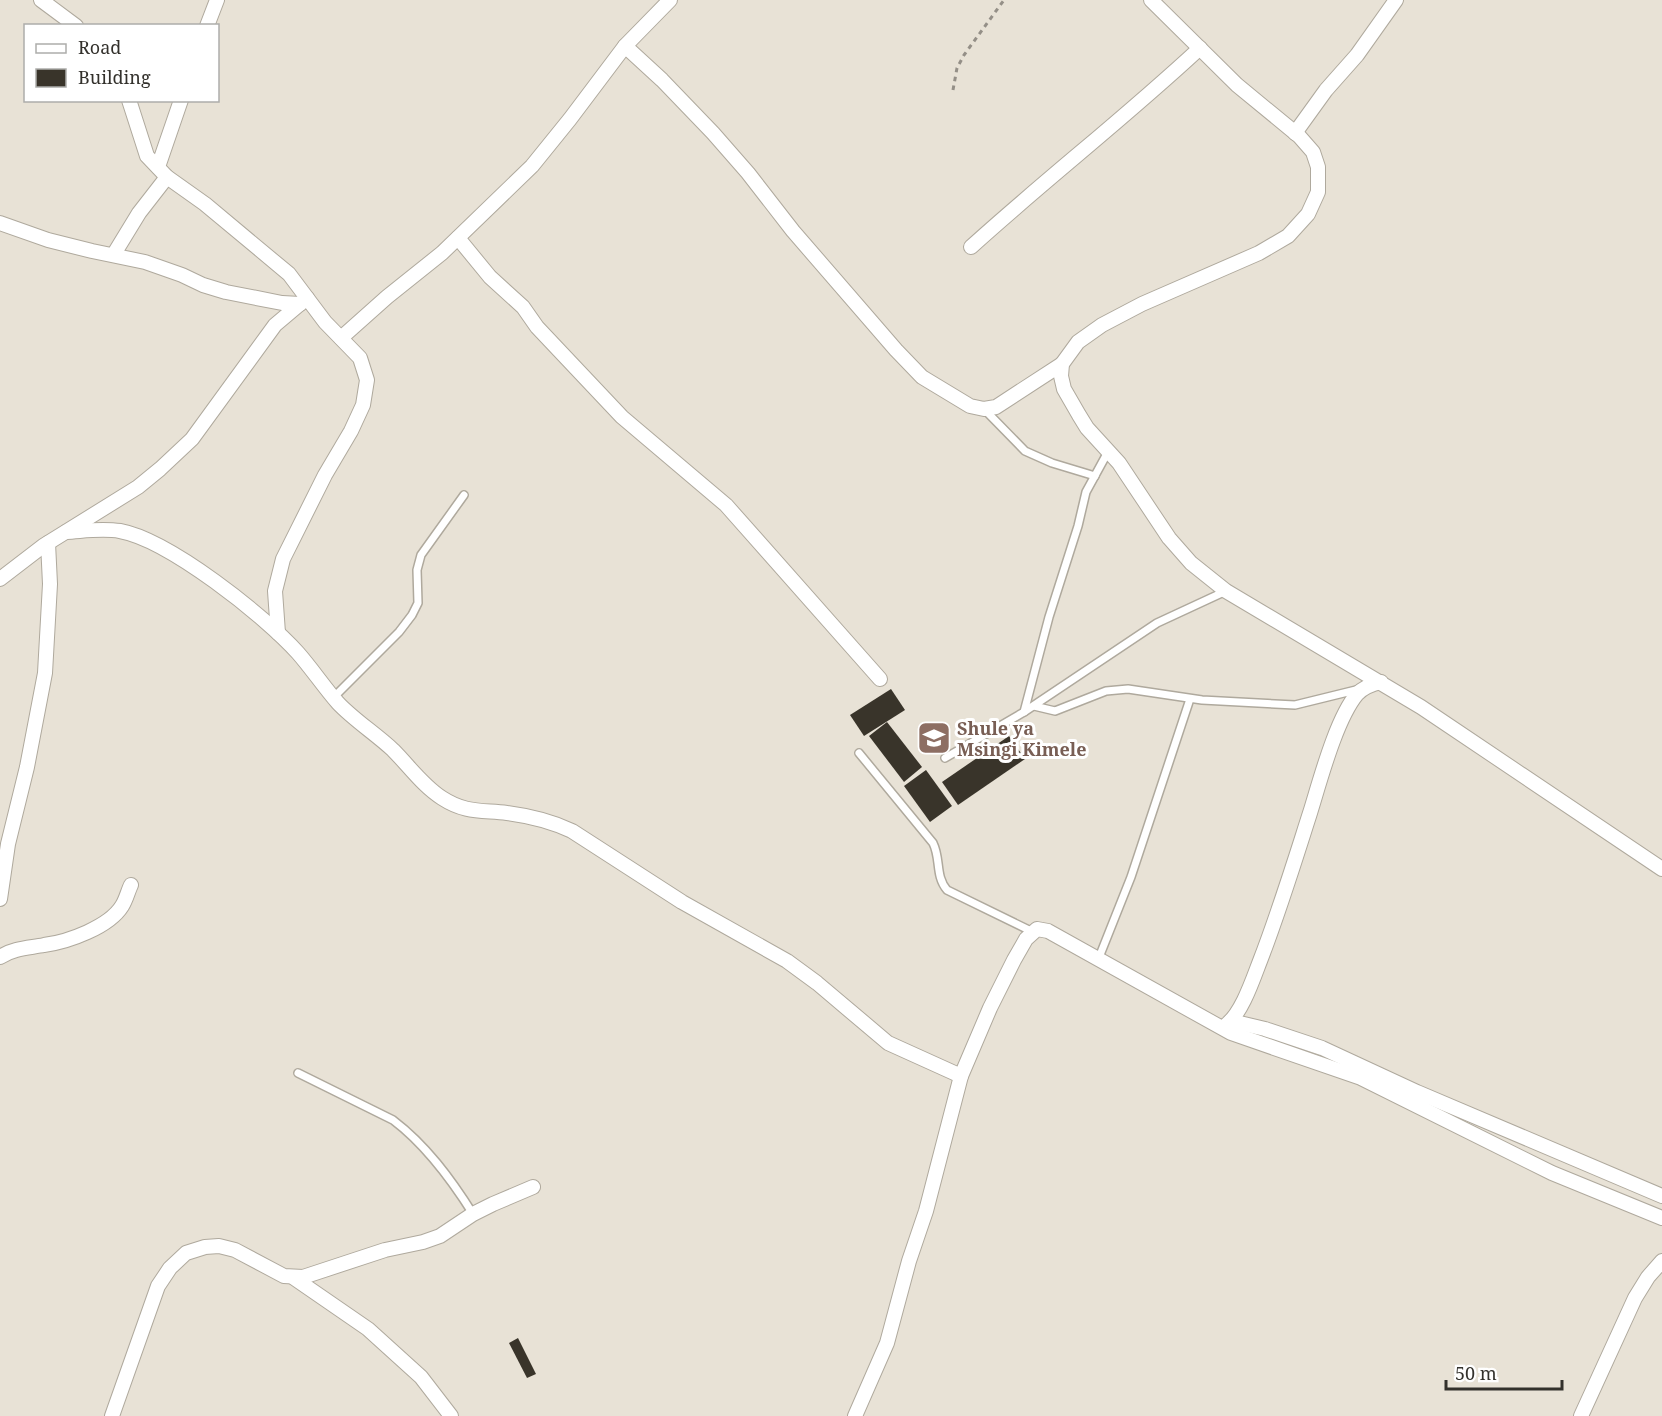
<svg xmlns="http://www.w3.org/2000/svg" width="1662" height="1416" font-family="'Noto Serif',serif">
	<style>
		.building { fill: #39342a }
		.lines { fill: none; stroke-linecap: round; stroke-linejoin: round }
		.service-casing { stroke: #afa99d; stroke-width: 10 }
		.minor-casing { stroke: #afa99d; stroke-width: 16 }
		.path { stroke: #948f87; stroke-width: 3; stroke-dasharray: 4.5 4.5; stroke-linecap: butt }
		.service { stroke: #fff; stroke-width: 7 }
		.minor { stroke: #fff; stroke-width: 14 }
		.labels { text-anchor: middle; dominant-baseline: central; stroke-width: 6; stroke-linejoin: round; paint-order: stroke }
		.education-label { font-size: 18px; font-weight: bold; fill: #785e54; stroke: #fff; text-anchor: start }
	</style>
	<rect width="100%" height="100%" fill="#e8e2d6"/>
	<g class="building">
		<path d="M891,689L905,710L864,736L850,715Z"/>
		<path d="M887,722L922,767L904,782L869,736Z"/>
		<path d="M1009,736L1025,759L958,805L942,782Z"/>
		<path d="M926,770L952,806L930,822L904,786Z"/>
		<path d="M518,1338L536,1374L527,1378L509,1343Z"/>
	</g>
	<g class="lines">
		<defs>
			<g id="service">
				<path d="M984,409L1025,451L1052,463L1095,476"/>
				<path d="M334,697L399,632L412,615L418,603L417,570L421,555L464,495"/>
				<path d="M1034,706L1055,711L1106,691L1128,689L1202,700L1295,705L1360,689"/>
				<path d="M1024,712L1049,617L1078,526L1086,492L1109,450"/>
				<path d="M859,753L933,843C941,859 935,876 947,890L1033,932"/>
				<path d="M945,758L1024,712L1157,623L1226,591"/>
				<path d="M1098,960L1131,877L1190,699"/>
				<path d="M298,1073L393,1120C426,1145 451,1179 473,1214"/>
			</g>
			<g id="minor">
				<path d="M41,0L76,26"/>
				<path d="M1151,0L1237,85L1299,136L1313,152L1318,167V192L1308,214L1288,236L1259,253L1142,304L1102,325L1078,342L1062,364L1061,376L1064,389L1079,415L1087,428L1119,463L1169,538L1191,563L1226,591L1421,707L1662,869"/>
				<path d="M207,26L217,0"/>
				<path d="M625,46L662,80L713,133L748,173L793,231L896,350L922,377L970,406L984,409L996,407L1062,364"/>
				<path d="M129,100L147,156L167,177L205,204L289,274L325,322L360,358L367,380L363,405L351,431L325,475L283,559L275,591L278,633"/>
				<path d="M1295,133L1326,90L1357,55L1396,0"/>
				<path d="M158,167L181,100"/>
				<path d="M0,223L48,240L92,251L145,262L182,275L203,285L226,292L282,303L300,304"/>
				<path d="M458,238L490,277L523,307L537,327L622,417L726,505L880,679"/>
				<path d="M971,247C1046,179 1126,117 1200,48"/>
				<path d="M114,254L139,213L167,177"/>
				<path d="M341,338L387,297L442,253L532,166L570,119L625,46L670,0"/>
				<path d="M66,532C84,531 102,528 120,531C169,540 265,616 298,653C312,669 324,687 338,703C354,720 376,734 393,750C409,766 423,786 442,798C465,813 481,810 507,813C530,816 551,821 572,831L682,902L787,961L817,983L888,1043L961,1076"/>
				<path d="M0,579L43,546L138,487L160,469L192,439L275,325L307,298"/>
				<path d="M0,899L8,844L27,767L45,673L50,584L48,543"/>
				<path d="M0,957C14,948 29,948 44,945C68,942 109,927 122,906C126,900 128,891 131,885"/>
				<path d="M1231,1021L1265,1029L1322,1048L1417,1092L1662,1196"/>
				<path d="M1226,1025C1242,1013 1253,979 1260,961C1279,912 1294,863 1310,813C1320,781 1336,719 1357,694C1363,688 1372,684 1381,682"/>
				<path d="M294,1278L368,1329L421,1377L451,1416"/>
				<path d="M112,1416L158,1286L170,1268L186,1253L205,1247L219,1246L235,1250L284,1276L303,1277L385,1250L423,1242L440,1236L473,1214L493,1204L533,1187"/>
				<path d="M855,1416L887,1343L909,1261L926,1211L961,1076L990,1008L1014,960L1026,939L1037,929L1048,931L1231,1033L1361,1078L1552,1173L1662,1218"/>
				<path d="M1581,1416L1635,1298L1648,1277L1662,1261"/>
			</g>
		</defs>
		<use href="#service" class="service-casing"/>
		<use href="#minor" class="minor-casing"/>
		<path class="path" d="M953,90L957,68L964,55L1004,0"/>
		<use href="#service" class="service"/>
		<use href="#minor" class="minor"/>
	</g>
	<defs>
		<symbol id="school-square" viewBox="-11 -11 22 22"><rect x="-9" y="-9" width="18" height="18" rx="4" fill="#8d6e63" stroke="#fff"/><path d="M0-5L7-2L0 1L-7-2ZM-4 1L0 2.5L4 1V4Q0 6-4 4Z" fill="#fff"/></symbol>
	</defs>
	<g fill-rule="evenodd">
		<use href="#school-square" x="915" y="719" width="38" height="38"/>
	</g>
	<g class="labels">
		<g class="education-label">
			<text x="957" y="728">Shule ya<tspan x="957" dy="21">Msingi Kimele</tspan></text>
		</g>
	</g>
	<rect x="24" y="24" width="195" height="78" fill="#ffffff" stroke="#adadab" stroke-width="1.5"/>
	<rect x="36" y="44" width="30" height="9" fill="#ffffff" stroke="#adadab" stroke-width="1.5"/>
	<text x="78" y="54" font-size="18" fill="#33312c">Road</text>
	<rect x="36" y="69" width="30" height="18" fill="#39342a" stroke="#adadab" stroke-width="1.5"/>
	<text x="78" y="84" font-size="18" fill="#33312c">Building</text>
	<path d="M1446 1380v9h116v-9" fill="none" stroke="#33312c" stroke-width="3"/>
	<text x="1455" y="1380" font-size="18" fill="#33312c" stroke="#ffffff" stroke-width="4.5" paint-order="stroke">50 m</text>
</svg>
